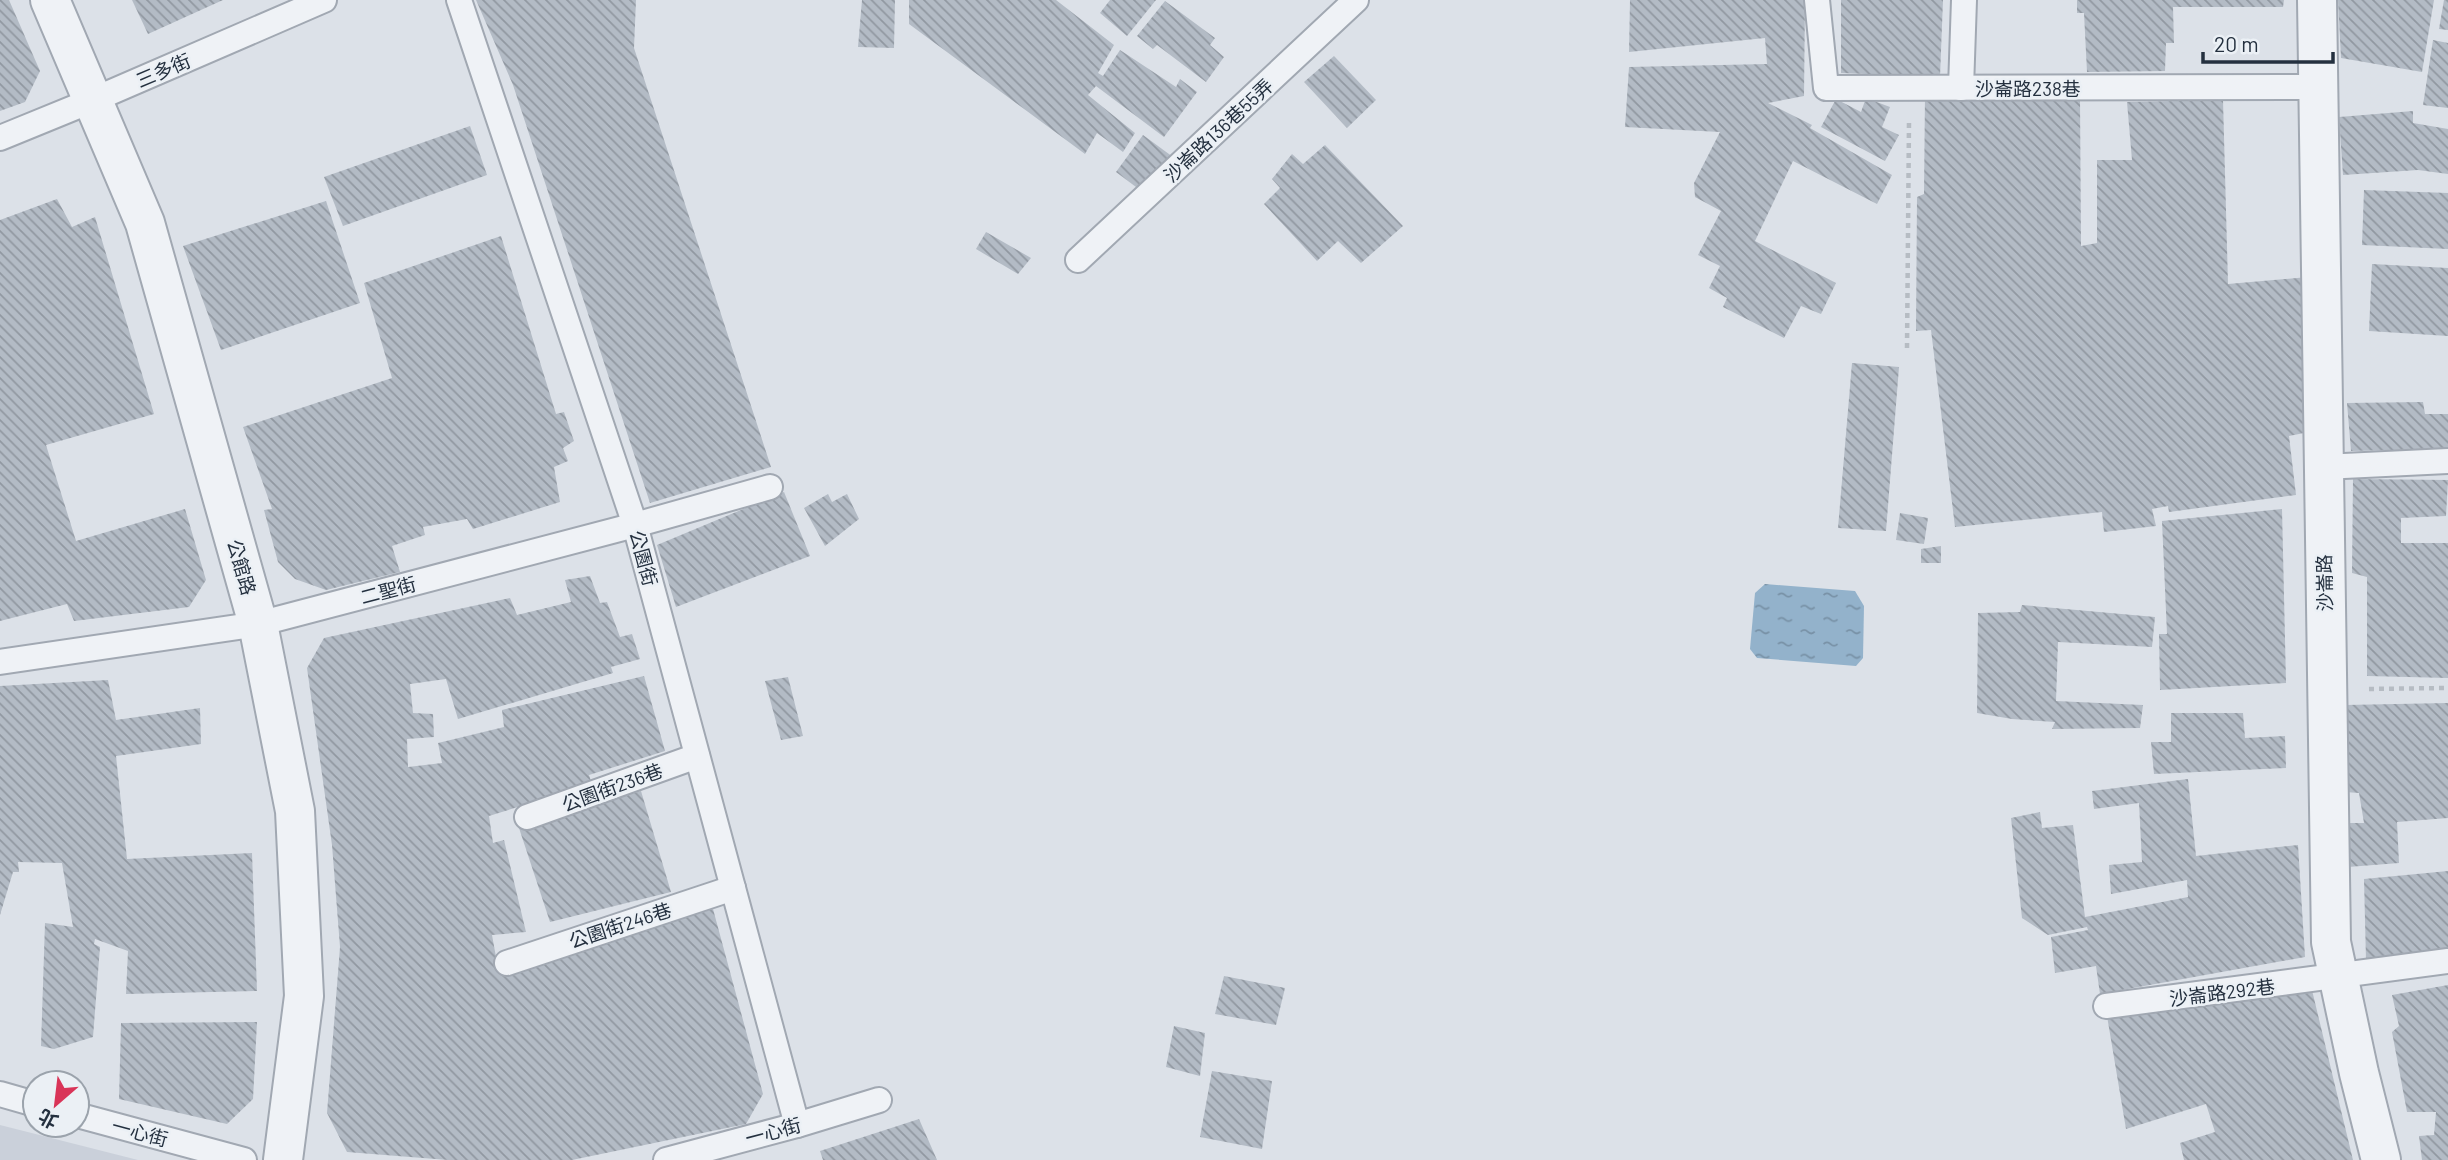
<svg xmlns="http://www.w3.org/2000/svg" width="2448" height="1160" font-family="Barlow,'Noto Sans TC',sans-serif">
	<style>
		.built { fill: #cad0da }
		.water { fill: url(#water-ripples) }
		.building { fill: url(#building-back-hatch) }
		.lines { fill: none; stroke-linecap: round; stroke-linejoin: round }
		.service-casing { stroke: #a1a8b2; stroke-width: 28 }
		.minor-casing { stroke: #a1a8b2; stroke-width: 42 }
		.tertiary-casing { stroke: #a1a8b2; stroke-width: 42 }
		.path { stroke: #b6bcc3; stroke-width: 4.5; stroke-dasharray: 5 5; stroke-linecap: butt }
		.service { stroke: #eff2f6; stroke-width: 24 }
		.minor { stroke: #eff2f6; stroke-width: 38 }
		.tertiary { stroke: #eff2f6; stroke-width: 38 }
		.labels { text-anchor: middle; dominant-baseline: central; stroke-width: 5; stroke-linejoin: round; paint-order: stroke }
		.street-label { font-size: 19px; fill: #24303f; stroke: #ebf0f5 }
	</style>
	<defs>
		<pattern id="water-ripples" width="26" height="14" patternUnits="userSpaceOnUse" patternTransform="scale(1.75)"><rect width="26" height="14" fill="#93b2cb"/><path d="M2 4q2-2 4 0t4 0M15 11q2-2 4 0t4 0" fill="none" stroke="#7891a6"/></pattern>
		<pattern id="building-back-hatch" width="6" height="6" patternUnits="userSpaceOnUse" patternTransform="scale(1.75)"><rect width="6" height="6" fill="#b3bbc5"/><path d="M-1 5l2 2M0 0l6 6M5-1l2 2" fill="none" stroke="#9198a1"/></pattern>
	</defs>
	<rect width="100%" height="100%" fill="#dce1e8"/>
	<path class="built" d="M0,1125L138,1160H0Z"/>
	<path class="water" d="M1765,584L1855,591L1864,606L1863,658L1856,666L1757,658L1750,649L1755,593Z"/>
	<g class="building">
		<path d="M0,0H9L40,71L25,102L0,111Z"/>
		<path d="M132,0H223L148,34Z"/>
		<path d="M476,0H636L634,48L771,467L650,503L513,85Z"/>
		<path d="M862,0H895L894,48L858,47Z"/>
		<path d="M909,0H1056L1114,45L1098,73L1103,76L1120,50L1176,87L1180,79L1197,92L1164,137L1096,86L1088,95L1135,133L1123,152L1097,133L1085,154L909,24Z"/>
		<path d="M1110,0H1156L1127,36L1100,13Z"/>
		<path d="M1630,0H1805L1804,96L1768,103L1812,125L1810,128L1892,175L1877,204L1793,161L1755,241L1836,283L1821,314L1801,306L1784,338L1723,307L1727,298L1709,288L1720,266L1698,255L1721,211L1695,197L1694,183L1720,132L1625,127L1629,67L1767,64L1765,38L1629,52Z"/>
		<path d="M1841,0H1943L1940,77L1841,73Z"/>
		<path d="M2077,0H2284L2283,7H2173L2174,43H2166L2165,71L2087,72L2084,13H2077Z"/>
		<path d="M2338,0H2434L2422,72L2341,58Z"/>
		<path d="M2444,0H2448V30L2439,29Z"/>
		<path d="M1165,1L1215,38L1210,45L1224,57L1206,82L1157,45L1153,49L1137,36Z"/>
		<path d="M2433,40L2448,43V108L2423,105Z"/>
		<path d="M1334,56L1376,100L1347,128L1304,82Z"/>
		<path d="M1925,95L2080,99L2081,246L2097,243V160H2132L2127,102L2223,100L2228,284L2308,277L2314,431L2289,436L2296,495L2169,512L2168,506L2152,509L2156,526L2104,532L2102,512L1955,527L1931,330L1916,331L1917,197L1924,194Z"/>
		<path d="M1866,98L1890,107L1882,127L1899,135L1885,161L1821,127L1836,99L1861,112Z"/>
		<path d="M2413,111V123L2448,129V174L2418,170L2343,175L2339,117Z"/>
		<path d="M470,126L487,175L343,226L324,177Z"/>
		<path d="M1143,135L1173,157L1140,190L1116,172Z"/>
		<path d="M1325,145L1403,226L1361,263L1338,241L1317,261L1264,204L1280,188L1272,179L1292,154L1303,164Z"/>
		<path d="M2364,190L2448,193V249L2362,245Z"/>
		<path d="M57,199L72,227L95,217L154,414L46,445L76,541L185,509L206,580L189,607L74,621L67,604L0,621V220Z"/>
		<path d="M326,201L360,303L221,350L183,246Z"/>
		<path d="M986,232L1031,258L1018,274L976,249Z"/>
		<path d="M501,236L556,414L564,412L574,441L563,448L568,461L554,467L560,502L473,529L467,519L423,527L425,535L392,546L400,572L326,590L295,579L278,562L264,510L272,509L243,427L392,378L364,283Z"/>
		<path d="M2372,264L2448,268V336L2369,331Z"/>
		<path d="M1852,363L1899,367L1886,531L1838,528Z"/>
		<path d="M2423,402L2425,414H2448V449L2351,451L2347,403Z"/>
		<path d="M2353,479L2448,480L2446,516L2401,518V543H2448V678L2367,676V577L2352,573Z"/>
		<path d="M784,492L810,556L676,607L657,545Z"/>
		<path d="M828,494L832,502L847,494L859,519L825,546L804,508Z"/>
		<path d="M2282,509L2286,683L2160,690L2159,634H2167L2162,521Z"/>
		<path d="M1900,513L1928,518L1924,544L1896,540Z"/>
		<path d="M1941,546V563H1921V549Z"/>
		<path d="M590,576L600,603L607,602L620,637L632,634L640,659L611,667L613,673L458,719L446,679L410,684L413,713L433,714L434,737L407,739L408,767L442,763L438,743L504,727L502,710L644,676L665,751L589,775L592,784L489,816L493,843L504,840L526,932L492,935L498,968L524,967L713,909L763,1094L746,1124L572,1160H448L347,1152L327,1113L340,947L332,845L307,668L324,638L510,598L517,615L571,602L565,580Z"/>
		<path d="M2022,605L2155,617L2152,647L2058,642L2056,701L2143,705L2140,728L2052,729L2055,722L2012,719L1977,713L1978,613L2020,612Z"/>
		<path d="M788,677L803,736L781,740L765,681Z"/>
		<path d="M108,680L116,720L200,708L201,744L116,756L127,859L252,853L257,991L126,994L128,951L95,939L94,944L100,947L93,1037L54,1049L41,1046L45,923L73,927L62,863L18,862L19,872H13L0,915V686Z"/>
		<path d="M2448,703V818L2397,822L2399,863L2348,867L2346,823H2364L2359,793L2345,792V705Z"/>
		<path d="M2171,713H2243L2245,738L2285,736L2286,768L2154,774L2151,742H2171Z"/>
		<path d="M2188,779L2196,856L2298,845L2305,957L2100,994L2096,966L2055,973L2051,937L2088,930L2087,927L2048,935L2022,918L2011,818L2040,812L2042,828L2073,825L2085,917L2188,897L2187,880L2111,894L2109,865L2142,862L2139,803L2094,809L2092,791Z"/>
		<path d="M641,791L671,892L550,922L519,828Z"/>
		<path d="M2448,871V950L2366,960L2364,879Z"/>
		<path d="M1224,976L1285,988L1276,1025L1215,1014Z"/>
		<path d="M2448,985V1160H2422L2419,1136L2434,1135L2436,1112H2407L2392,1032L2399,1026L2392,995Z"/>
		<path d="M2311,986L2353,1160H2184L2180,1143L2215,1132L2206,1104L2126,1129L2107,1016Z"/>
		<path d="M257,1022L253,1099L227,1124L119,1099L121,1023Z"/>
		<path d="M1174,1026L1205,1033L1200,1076L1166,1067Z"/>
		<path d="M1212,1071L1272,1081L1262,1149L1200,1137Z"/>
		<path d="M919,1119L937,1160H823L820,1151Z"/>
	</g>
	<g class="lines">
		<defs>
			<g id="service">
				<path d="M459,0L635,525L797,1125"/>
				<path d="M1817,0L1826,88L2318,87"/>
				<path d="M1961,88L1964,0"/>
				<path d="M0,138L93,100L324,0"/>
				<path d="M1078,260L1356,0"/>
				<path d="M2323,467L2448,461"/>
				<path d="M0,662L258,624L635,525L770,487"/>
				<path d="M527,817L697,756"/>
				<path d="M507,963L733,888"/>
				<path d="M2106,1006L2448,961"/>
				<path d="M0,1094L35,1104"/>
				<path d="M77,1115L244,1160"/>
				<path d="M666,1160L797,1125L879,1100"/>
			</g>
			<path id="minor" d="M50,0L145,223L258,624L295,811L304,996L283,1160"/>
			<path id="tertiary" d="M2317,0L2331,942L2359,1073L2381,1160"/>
		</defs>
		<use href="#service" class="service-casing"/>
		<use href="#minor" class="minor-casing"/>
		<use href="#tertiary" class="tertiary-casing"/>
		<g class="path">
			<path d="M1907,348L1909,121"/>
			<path d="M2369,689L2448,688"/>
		</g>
		<use href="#service" class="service"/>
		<use href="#minor" class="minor"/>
		<use href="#tertiary" class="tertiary"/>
	</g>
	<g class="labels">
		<g class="street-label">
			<text transform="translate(163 70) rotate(-23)">三多街</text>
			<text x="2028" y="88">沙崙路238巷</text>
			<text transform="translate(1218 130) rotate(-43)">沙崙路136巷55弄</text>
			<text transform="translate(644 558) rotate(75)">公園街</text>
			<text transform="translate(242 567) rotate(74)">公館路</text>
			<text transform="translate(2324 583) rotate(-91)">沙崙路</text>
			<text transform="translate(388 590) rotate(-15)">二聖街</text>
			<text transform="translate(612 787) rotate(-20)">公園街236巷</text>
			<text transform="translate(620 925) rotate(-18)">公園街246巷</text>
			<text transform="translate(2222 992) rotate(-7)">沙崙路292巷</text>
			<text transform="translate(773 1131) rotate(-15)">一心街</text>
			<text transform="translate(140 1132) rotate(15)">一心街</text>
		</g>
	</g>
	<g transform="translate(56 1104) rotate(208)"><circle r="33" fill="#ebf0f5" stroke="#9ba3ac" stroke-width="2"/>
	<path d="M0-5L12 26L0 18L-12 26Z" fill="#d93458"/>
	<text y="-10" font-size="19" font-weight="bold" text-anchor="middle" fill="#24303f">北</text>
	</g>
	<path d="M2203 52v10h130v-10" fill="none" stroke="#24303f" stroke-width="3.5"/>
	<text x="2214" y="52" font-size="21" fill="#24303f" stroke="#ebf0f5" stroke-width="5" paint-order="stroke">20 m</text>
</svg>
